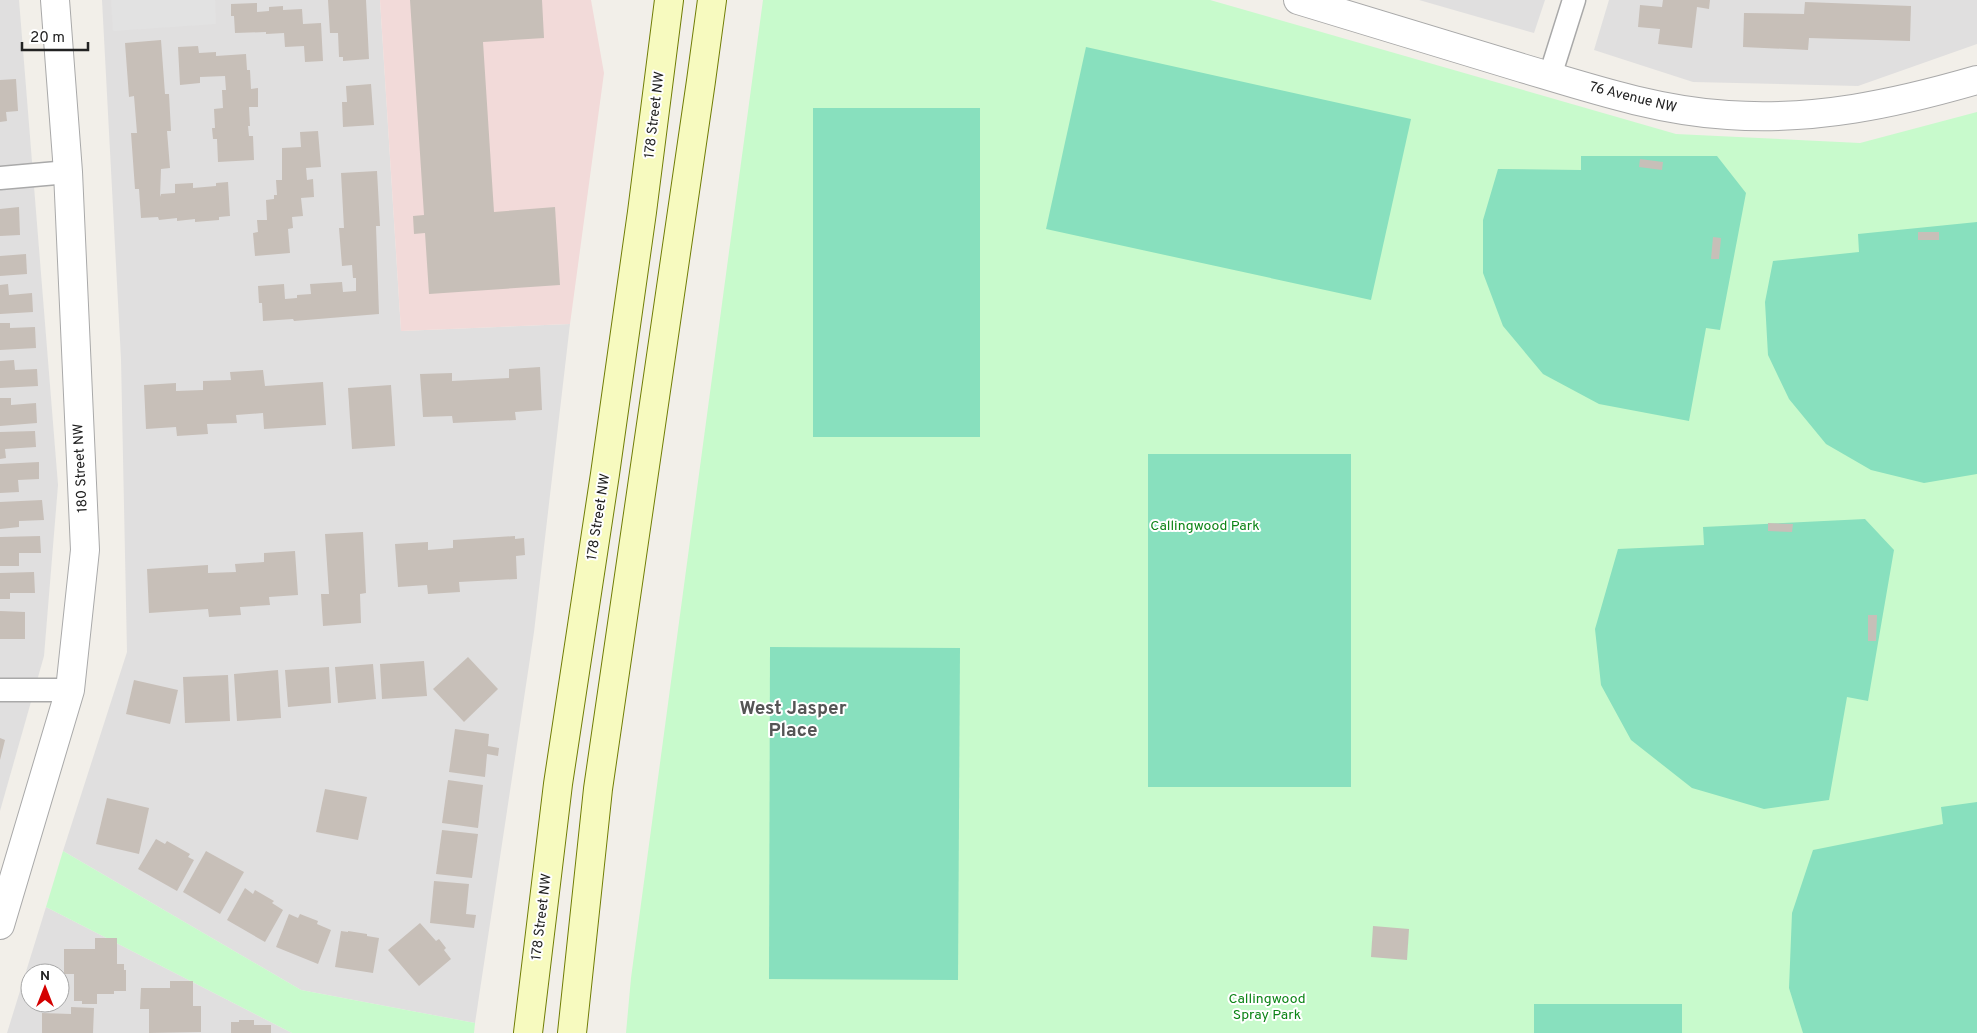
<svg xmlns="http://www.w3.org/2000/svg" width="1977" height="1033" font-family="Overpass,sans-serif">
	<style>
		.residential { fill: #e0dfdf; fill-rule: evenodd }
		.commercial { fill: #f2dad9 }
		.park { fill: #c8facc }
		.pitch { fill: #88e0be }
		.parking { fill: #e2e2e2 }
		.building { fill: #c7bfb8 }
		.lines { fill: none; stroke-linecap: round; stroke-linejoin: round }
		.minor-casing { stroke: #a9a9a9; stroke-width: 25 }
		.tertiary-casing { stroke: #a9a9a9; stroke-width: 30 }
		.secondary-casing { stroke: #707d05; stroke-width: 30 }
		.minor { stroke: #fff; stroke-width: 22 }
		.tertiary { stroke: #fff; stroke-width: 28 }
		.secondary { stroke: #f7fabf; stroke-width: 28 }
		.labels { text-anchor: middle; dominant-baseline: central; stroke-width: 4; stroke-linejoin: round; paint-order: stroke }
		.street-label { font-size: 14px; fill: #222; stroke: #fff }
		.park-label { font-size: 14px; fill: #0c8416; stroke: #fff }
		.district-label { font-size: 19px; font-weight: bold; fill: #555; stroke: #fff }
	</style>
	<rect width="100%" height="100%" fill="#f2efe9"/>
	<g class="residential">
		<path d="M0,0H19L58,485L44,656L0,811Z"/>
		<path d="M102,0H380L401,331L570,324L534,632L475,1023L301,990L63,851L127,652L121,359Z"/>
		<path d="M1419,0H1545L1534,33Z"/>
		<path d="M1609,0H1977V44L1858,86L1693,82L1594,50Z"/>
		<path d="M46,907L292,1033H7ZM30,973H60V1003H30Z"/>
	</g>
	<path class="commercial" d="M380,0H591L604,73L570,324L401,331Z"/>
	<g class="park">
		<path d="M763,0H1210L1676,134L1860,143L1977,112V1033H626L631,978Z"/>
		<path d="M63,851L301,990L475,1023L474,1033H292L46,907Z"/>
	</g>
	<g class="pitch">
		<path d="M1086,47L1411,119L1371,300L1046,229Z"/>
		<rect x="813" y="108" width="167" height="329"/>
		<path d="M1581,156H1717L1746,193L1720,330L1706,328L1689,421L1599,404L1543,374L1503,326L1483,273V220L1498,169L1581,170Z"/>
		<path d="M1977,222V474L1924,483L1871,470L1826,444L1789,399L1768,355L1765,302L1773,261L1859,252L1858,234Z"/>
		<rect x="1148" y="454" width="203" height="333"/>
		<path d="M1865,519L1894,550L1868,701L1847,697L1829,800L1764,809L1692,788L1631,740L1601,685L1595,629L1618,549L1704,545L1703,527Z"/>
		<path d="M770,647L960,648L958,980L769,979Z"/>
		<path d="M1977,802V1033H1803L1789,988L1792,913L1813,850L1943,824L1941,807Z"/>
		<rect x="1534" y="1004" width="148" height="29"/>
	</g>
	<path class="parking" d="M111,0H215L216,24L113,31Z"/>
	<g class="building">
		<path d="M328,0H366L369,59L343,61V57H339L338,33H330Z"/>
		<path d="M410,0H542L544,38L483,42L494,212L555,207L560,285L429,294L425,233L414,234L413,216L424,215Z"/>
		<path d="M1663,0H1710L1709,9L1697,7L1692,48L1658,44L1660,29L1638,27L1640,5L1662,7Z"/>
		<path d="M1805,2L1911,6L1910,41L1809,38L1808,50L1743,47L1744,13L1804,14Z"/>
		<path d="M257,3V12L269,11V7L283,6V10L302,9L303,24L321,23L323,61L305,62L304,46L285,47L284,33L266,34V32L235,33L234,16H231V4Z"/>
		<path d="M161,40L165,94H169L171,131H167L170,168L161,169L160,197L161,194L175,193V184L193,183V188L216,186V183L228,182L230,216L219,217V220L195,222V219L177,221V218L159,220L158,217L141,218L139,189H135L131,133H137L134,96L129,97L125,43Z"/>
		<path d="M198,46L199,53L216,52V56L246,54L247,70H250L251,89L258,88V107H249L250,126H248L249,136H253L254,160L218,162L217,139H213L212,128H215L214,109L223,108L222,90H226L225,76L200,77V83L180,85L178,47Z"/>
		<path d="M16,79L18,111L6,112L7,121L0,122V80Z"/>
		<path d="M371,84L374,125L343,127L342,102H347L346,86Z"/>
		<path d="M318,131L321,167L306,168L307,180L313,179L314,197L301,198L303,216L292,217L293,228L288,229L290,253L255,256L253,233L258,232L257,220H267L266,200L274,199V195H277L276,180H282V148L301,147L300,132Z"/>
		<path d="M1640,159L1663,162L1662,170L1639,167Z"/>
		<path d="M377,171L380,226H376L379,314L294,321L293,319L263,321L262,303H259L258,286L284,284L285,299L297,298V295L311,294L310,284L342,282L343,292L356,291V278H353L352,265L342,266L339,228H344L341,173Z"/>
		<path d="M19,207L20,235L0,236V209Z"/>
		<rect x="1918" y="232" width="21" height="8"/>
		<path d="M1713,237L1721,238L1719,259H1711Z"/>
		<path d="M26,254L27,274L0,276V256Z"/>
		<path d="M8,284L9,295L32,293L33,312L0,314V285Z"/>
		<path d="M0,323H10V328L35,327L36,348L0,350Z"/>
		<path d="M14,360L15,370L37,369L38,386L0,388V361Z"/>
		<path d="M540,367L542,410L515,412L516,420L453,423L452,416L423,417L420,374L452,373V381L509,378V369Z"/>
		<path d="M263,370L265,386L323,382L326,425L264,429L263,413L236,415L237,423L207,424L208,434L177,436L176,427L146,429L144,385L176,383V391L203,390V381L231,380L230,372Z"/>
		<path d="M391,385L395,446L352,449L348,388Z"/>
		<path d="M0,398H11V405L36,403L37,423L0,426Z"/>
		<path d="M35,431L36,447L5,449L6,458L0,459V432Z"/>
		<path d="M39,462V479L18,480L19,492L0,493V464Z"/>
		<path d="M42,500L44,520L19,521V527L0,529V502Z"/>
		<path d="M1768,523L1793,524L1792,532L1768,531Z"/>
		<path d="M363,532L366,593L360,594L361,623L323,626L321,594H329L325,534Z"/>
		<path d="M40,536L41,553H19V566H0V537Z"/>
		<path d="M515,536V539L524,538L525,555L516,556L517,579L459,582L460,592L428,594L427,585L398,587L395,544L428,542V550L453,548V540Z"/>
		<path d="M295,551L298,595L269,597L270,605L240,607L241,615L209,617L208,609L149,613L147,569L208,565V573L236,572L235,564L264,562V553Z"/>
		<path d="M34,572L35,593H10V599H0V573Z"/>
		<path d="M0,611L25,612V639H0Z"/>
		<path d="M1868,615H1877L1876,641H1868Z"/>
		<path d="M468,657L498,689L464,722L433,689Z"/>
		<path d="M424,661L427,696L382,699L380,664Z"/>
		<path d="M373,664L376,699L338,703L335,667Z"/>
		<path d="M329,667L331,703L288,707L285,670Z"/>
		<path d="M278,670L281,718L237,721L234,674Z"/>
		<path d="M228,675L230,721L185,723L183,677Z"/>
		<path d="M134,680L178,690L170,724L126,714Z"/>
		<path d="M455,729L489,734L488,746L499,748L498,756L487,754L485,777L449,772Z"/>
		<path d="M0,738L5,740L0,760Z"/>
		<path d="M448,780L483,785L478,828L442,823Z"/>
		<path d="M325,789L367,797L358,840L316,832Z"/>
		<path d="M107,798L149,808L139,854L96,844Z"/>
		<path d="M442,830L478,834L472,878L436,874Z"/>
		<path d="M156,839L165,844L167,841L190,854L188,857L194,860L177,891L138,869Z"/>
		<path d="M206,851L244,872L220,914L183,892Z"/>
		<path d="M434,881L469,884L466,914L476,915L474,928L430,923Z"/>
		<path d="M245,888L253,894L255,890L274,901L272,903L283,910L265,942L227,920Z"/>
		<path d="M289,914L298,918L300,914L318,921L317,924L331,930L318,964L276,947Z"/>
		<path d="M420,923L436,941L439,939L446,948L444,950L451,959L419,986L388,950Z"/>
		<path d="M1373,926L1409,929L1407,960L1371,957Z"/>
		<path d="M341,931L348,932V931L367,934V936L379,938L373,973L335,967Z"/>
		<path d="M95,938H117V964H124V970H126V991H114V994H97V1004H82V1001H74V974H64V949H95Z"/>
		<path d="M170,981H193V1006H201V1032L149,1033V1009H140L141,988H170Z"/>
		<path d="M71,1007L94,1008L93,1033H42V1013L71,1014Z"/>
		<path d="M239,1020H254V1025H271V1033H231V1022H239Z"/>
	</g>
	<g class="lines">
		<defs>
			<g id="minor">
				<path d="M1550,76L1574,0"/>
				<path d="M0,178L68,172"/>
				<path d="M0,690H70"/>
			</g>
			<g id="tertiary">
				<path d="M1298,0C1372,23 1447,45 1522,68C1589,88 1658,111 1728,115C1815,121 1894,104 1977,80"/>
				<path d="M0,925L70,690L85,550L68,172L55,0"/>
			</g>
			<g id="secondary">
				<path d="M528,1033L558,784L605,474L642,212L669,0"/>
				<path d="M572,1033L598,789L701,81L712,0"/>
			</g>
		</defs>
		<use href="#minor" class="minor-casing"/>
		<use href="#tertiary" class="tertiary-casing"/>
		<use href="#secondary" class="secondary-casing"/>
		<use href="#minor" class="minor"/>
		<use href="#tertiary" class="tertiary"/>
		<use href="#secondary" class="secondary"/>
	</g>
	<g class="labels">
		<g class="street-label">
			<text transform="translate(1633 98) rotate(14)">76 Avenue NW</text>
			<text transform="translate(655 115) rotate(-83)">178 Street NW</text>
			<text transform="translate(81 468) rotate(-93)">180 Street NW</text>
			<text transform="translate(599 517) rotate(-81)">178 Street NW</text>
			<text transform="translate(542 917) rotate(-83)">178 Street NW</text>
		</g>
		<g class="park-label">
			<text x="1205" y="526">Callingwood Park</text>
			<text x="1267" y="999">Callingwood<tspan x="1267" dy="16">Spray Park</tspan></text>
		</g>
		<g class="district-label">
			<text x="793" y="709">West Jasper<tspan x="793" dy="22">Place</tspan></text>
		</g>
	</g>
	<g transform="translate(45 988)"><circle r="24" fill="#ffffff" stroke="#a7a7a7"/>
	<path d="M0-4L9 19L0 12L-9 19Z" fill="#d40000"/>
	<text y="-8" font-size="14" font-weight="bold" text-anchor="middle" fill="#222222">N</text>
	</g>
	<path d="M22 42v8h66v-8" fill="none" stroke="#222222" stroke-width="2.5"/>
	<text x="30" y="42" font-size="15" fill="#222222" stroke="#ffffff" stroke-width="4" paint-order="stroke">20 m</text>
</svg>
